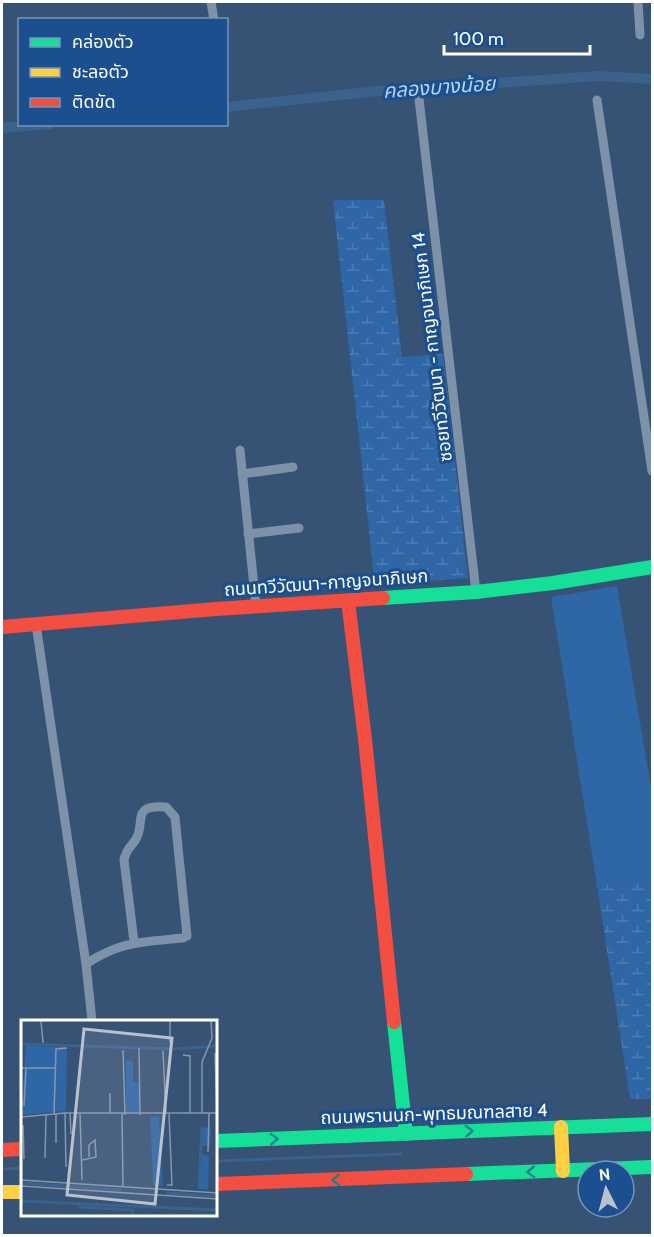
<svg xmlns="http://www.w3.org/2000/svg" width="654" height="1237" font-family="Cabin,'Noto Sans Thai',sans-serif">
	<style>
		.green { fill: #2f66a5 }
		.wetland { fill: url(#wetland-marsh) }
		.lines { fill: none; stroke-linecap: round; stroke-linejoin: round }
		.stream { stroke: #3b618d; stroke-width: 3 }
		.canal { stroke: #3b618d; stroke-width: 10 }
		.street { stroke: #7d92a8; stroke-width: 9 }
		.fast { stroke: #16e098; stroke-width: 14 }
		.slow { stroke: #ffcf43; stroke-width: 14 }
		.jam { stroke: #f24e42; stroke-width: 14 }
		.oneway { stroke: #198292 }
		.labels { text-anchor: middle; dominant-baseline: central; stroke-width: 6; stroke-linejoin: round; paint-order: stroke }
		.street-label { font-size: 18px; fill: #fff; stroke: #1b4f8f }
		.water-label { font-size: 20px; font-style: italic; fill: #b5d3f5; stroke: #1b4f8f }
		.inset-river { fill: none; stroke: #3b618d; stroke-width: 3 }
		.inset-road { fill: none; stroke: #8697ac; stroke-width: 1.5 }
		.view { fill: #b9c2ce; fill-opacity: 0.15; stroke: #b9c2ce; stroke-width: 3 }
		.inset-edge { fill: none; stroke: #fff; stroke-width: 3 }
	</style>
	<defs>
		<pattern id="wetland-marsh" width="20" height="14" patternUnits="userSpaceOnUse" patternTransform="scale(1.5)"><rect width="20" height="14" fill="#2f66a5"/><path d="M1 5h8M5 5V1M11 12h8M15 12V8" fill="none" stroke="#4e7db2"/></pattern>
	</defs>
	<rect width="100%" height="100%" fill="#365274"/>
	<path class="green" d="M617,586L652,793V880L597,886L551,597Z"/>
	<g class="wetland">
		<path d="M342,200H384L402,357L443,354L468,578L375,585L333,201Z"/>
		<path d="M652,880V1099H630L597,886Z"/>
	</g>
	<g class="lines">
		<g class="stream">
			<path d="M216,1161L401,1154"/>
			<path d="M2,1169L22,1168"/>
		</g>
		<g class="canal">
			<path d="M226,107L378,91L599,76L652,79"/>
			<path d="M2,128L50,124"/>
		</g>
		<g class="street">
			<path d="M211,2L214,20"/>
			<path d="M638,2L640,35"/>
			<path d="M419,99L476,592"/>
			<path d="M597,100L652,471"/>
			<path d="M240,450L256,606"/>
			<path d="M242,474L293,467"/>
			<path d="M248,534L299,528"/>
			<path d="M36,624L86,964L92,1021"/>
			<path d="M86,964C121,941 143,942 183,938L187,936L175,817L166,807C130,804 146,823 136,839C130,849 127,847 124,860L134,942"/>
		</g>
		<g class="fast">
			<path d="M383,598L476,592L553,583L652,567"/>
			<path d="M394,1022L406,1134"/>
			<path d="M216,1141L652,1124"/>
			<path d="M466,1174L652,1167"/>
		</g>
		<g class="slow">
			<path d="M561,1127L563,1171"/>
			<path d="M2,1192H22"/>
		</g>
		<g class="jam">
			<path d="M348,601L365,739L394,1022"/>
			<path d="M2,627L216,609L383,598"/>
			<path d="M2,1150L22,1149"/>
			<path d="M216,1184L466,1174"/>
		</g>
	</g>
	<defs><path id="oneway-chevron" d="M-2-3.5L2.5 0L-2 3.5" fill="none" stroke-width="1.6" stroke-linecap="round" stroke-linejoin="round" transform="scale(1.5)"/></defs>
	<g class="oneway">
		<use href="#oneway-chevron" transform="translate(469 1131) rotate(-2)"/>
		<use href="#oneway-chevron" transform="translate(274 1139) rotate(-2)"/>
		<use href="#oneway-chevron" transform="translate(531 1172) rotate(178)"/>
		<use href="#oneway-chevron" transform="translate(336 1180) rotate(178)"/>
	</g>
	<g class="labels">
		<g class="street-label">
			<text transform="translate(432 347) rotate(-97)">ซอยทวีวัฒนา - กาญจนาภิเษก 14</text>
			<text transform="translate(326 583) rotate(-4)">ถนนทวีวัฒนา-กาญจนาภิเษก</text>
			<text transform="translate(434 1114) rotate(-2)">ถนนพรานนก-พุทธมณฑลสาย 4</text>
		</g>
		<g class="water-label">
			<text transform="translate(439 87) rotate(-4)">คลองบางน้อย</text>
		</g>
	</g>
	<g transform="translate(21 1020)">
		<rect width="196" height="196" fill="#365274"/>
		<path d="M5,26L46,27L45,91L0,95ZM138,96L140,136H131L129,97Z" fill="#2f66a5"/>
		<path d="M34,49L32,90L26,84L28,50Z" fill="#2f66a5"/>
		<path d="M105,40L112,41V62L118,63V93H105ZM180,107L190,108L189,126H181V134L188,136L187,169H177ZM131,136H140L142,166L132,165Z" fill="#2f66a5"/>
		<path class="inset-river" d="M0,24L152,29L197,26M0,163L101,170M178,167L181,108M145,173L197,176M0,181L197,190M58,187L112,190L111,196"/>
		<path class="inset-road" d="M20,1L22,23M149,23V1M118,28L119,95M102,30L104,95M142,31L145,94M194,33L196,93M162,35L169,36V93M0,48H35M3,86L5,48M44,93L45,147M49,93L50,114M59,93L61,160M181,93V42L191,18L190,1M33,94L35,29L46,28M35,94V123M89,94V73M101,94L102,167M0,97L44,93H197M2,105L3,139M187,132L188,93M24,138L25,95M61,140L75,137L74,120L68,125V137M0,160L197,173M146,165H151L148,94M0,166L197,179"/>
		<path class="view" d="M63,9L151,18L134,184L46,175Z"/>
		<rect width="196" height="196" class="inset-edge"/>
	</g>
	<rect width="654" height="1237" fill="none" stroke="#ffffff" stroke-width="6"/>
	<rect x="18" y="18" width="210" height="108" fill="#1b4f8f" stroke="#7695bc" stroke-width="1.5"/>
	<rect x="30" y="38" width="30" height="9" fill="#16e098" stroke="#7695bc" stroke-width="1.5"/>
	<text x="72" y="48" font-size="18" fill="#ffffff">คล่องตัว</text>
	<rect x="30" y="68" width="30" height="9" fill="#ffcf43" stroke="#7695bc" stroke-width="1.5"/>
	<text x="72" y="78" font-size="18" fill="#ffffff">ชะลอตัว</text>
	<rect x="30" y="98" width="30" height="9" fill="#f24e42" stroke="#7695bc" stroke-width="1.5"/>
	<text x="72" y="108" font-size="18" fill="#ffffff">ติดขัด</text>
	<g transform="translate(606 1189) rotate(354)"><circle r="28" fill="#1b4f8f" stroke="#7695bc" stroke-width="1.5"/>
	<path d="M0-4.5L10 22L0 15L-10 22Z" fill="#b9c2ce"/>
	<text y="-9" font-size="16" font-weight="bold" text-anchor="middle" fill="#ffffff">N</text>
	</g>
	<path d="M444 45v9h146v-9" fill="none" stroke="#ffffff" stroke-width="3"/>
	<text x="453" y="45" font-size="18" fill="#ffffff" stroke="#1b4f8f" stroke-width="4.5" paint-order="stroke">100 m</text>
</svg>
